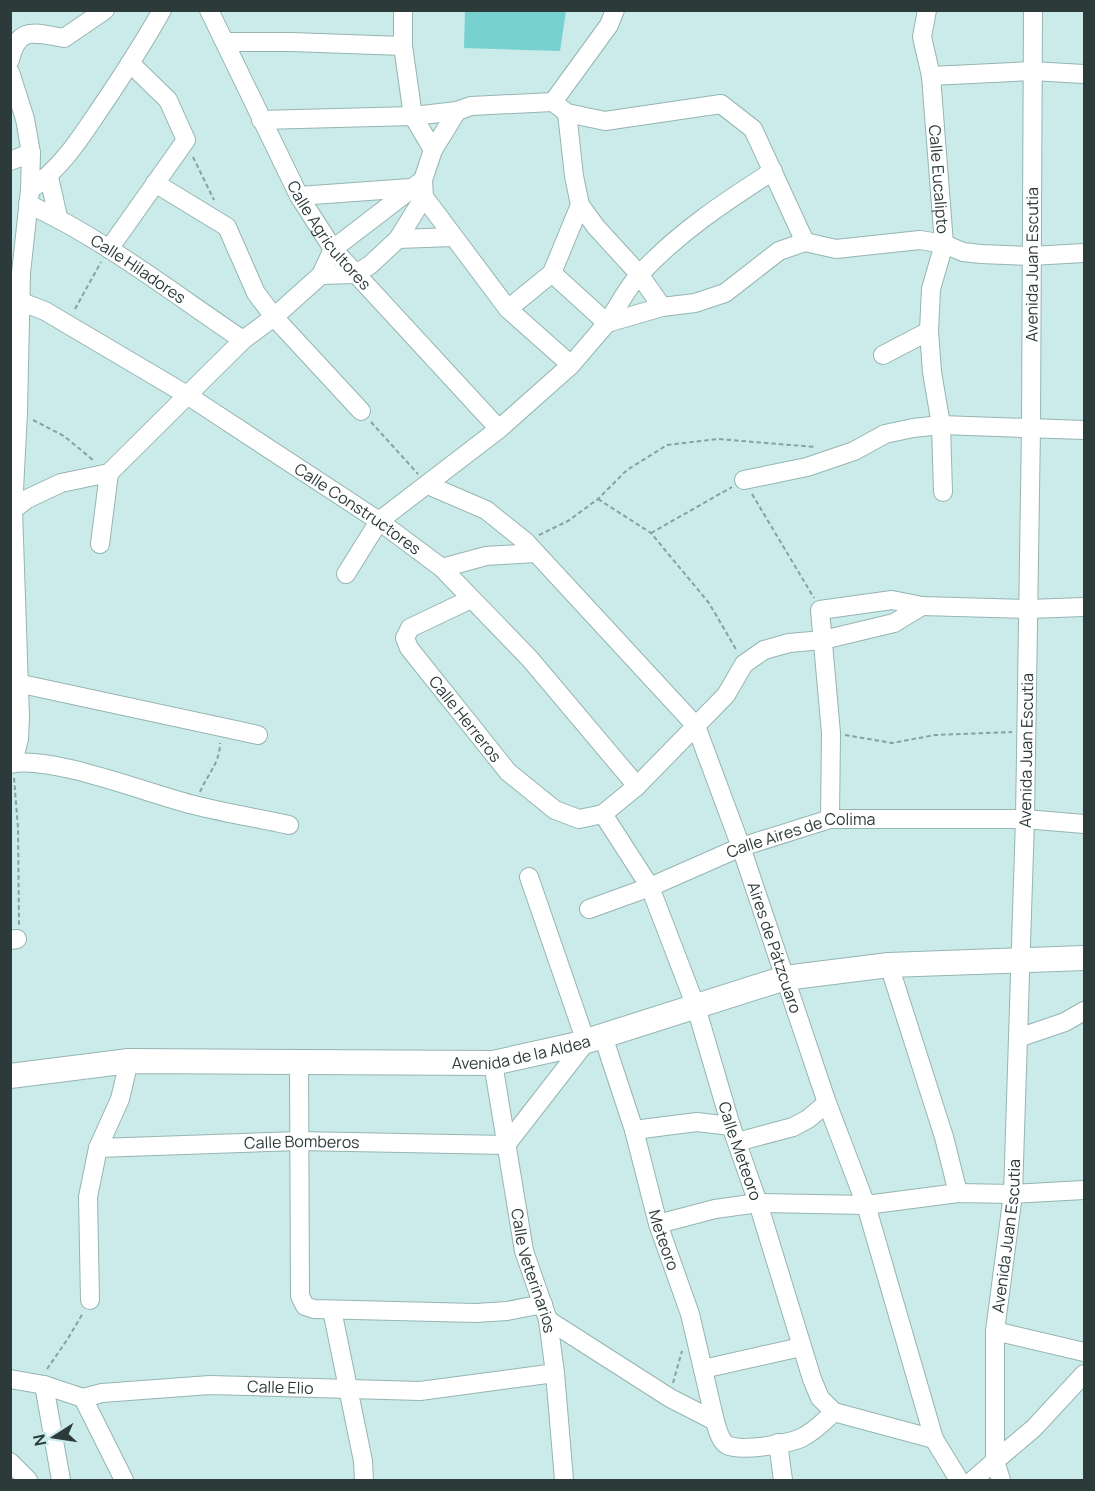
<svg xmlns="http://www.w3.org/2000/svg" width="1095" height="1491" font-family="Manrope,sans-serif">
	<style>
		.green { fill: #77d2cf }
		.lines { fill: none; stroke-linecap: round; stroke-linejoin: round }
		.minor-casing { stroke: #95b5b3; stroke-width: 20 }
		.major-casing { stroke: #95b5b3; stroke-width: 26 }
		.path { stroke: #88a0a0; stroke-width: 2; stroke-dasharray: 4.5 3; stroke-linecap: butt }
		.minor { stroke: #fff; stroke-width: 18 }
		.major { stroke: #fff; stroke-width: 24 }
		.labels { text-anchor: middle; dominant-baseline: central; stroke-width: 6; stroke-linejoin: round; paint-order: stroke }
		.street-label { font-size: 16px; fill: #2d3a3a; stroke: #caebea }
	</style>
	<rect width="100%" height="100%" fill="#caebea"/>
	<path class="green" d="M465,11H566L560,51L464,48Z"/>
	<g class="lines">
		<defs>
			<g id="minor">
				<path id="s1" d="M209,10L299,196L333,249L499,429"/>
				<path d="M403,10V46L413,116L433,150"/>
				<path id="s2" d="M927,10L922,37L931,76L944,244L931,289L929,331L932,372L941,425L943,492"/>
				<path d="M226,42H291L403,46"/>
				<path d="M10,60C18,25 35,33 64,38L105,10"/>
				<path d="M10,72L25,119L31,153L30,190L21,273L18,412L13,510L20,717L19,739L13,762"/>
				<path d="M931,76L1032,71L1084,74"/>
				<path d="M553,102L609,25L615,10"/>
				<path d="M567,113L574,176L580,205L596,227L639,274L662,307"/>
				<path d="M261,120L413,116L457,111L471,106L553,102L567,113L605,121L721,104L753,129L805,242"/>
				<path d="M10,161L31,153"/>
				<path d="M49,177L58,217"/>
				<path d="M155,183L227,227L256,293L274,317L361,411"/>
				<path d="M30,190C65,165 82,135 106,100C126,70 145,41 162,10"/>
				<path d="M299,196L410,188L424,197L508,309L571,365"/>
				<path id="s3" d="M28,204C103,238 174,294 243,340"/>
				<path d="M398,239L453,237"/>
				<path d="M805,242L836,249L920,240L944,244L963,252L981,254L1031,256L1084,253"/>
				<path d="M109,249L186,140L168,100L130,63"/>
				<path d="M552,273L607,323C618,307 627,287 641,273C679,232 726,201 773,171"/>
				<path d="M321,275L355,274L370,265L398,239L424,197L423,180L433,150L457,111"/>
				<path id="s4" d="M19,301L45,311L187,395L379,521L442,568L530,659L637,786"/>
				<path d="M508,309L552,273L580,205"/>
				<path d="M883,355L929,331"/>
				<path d="M744,480L807,467L854,451L885,434L913,428L941,425L1084,430"/>
				<path id="s5" d="M428,485L486,510L526,542L696,726L741,847L827,1103L866,1205L934,1439L959,1480"/>
				<path d="M10,512L27,499L61,483L109,473L243,340L274,317L321,275L333,249L423,180"/>
				<path d="M100,544L109,473"/>
				<path d="M442,568L486,556L535,553"/>
				<path d="M346,574L379,521L499,429L571,365L607,323L662,307L695,303L725,293L779,251L805,242"/>
				<path id="s6" d="M471,599L410,628L405,638L409,648L508,772L555,810L579,819L603,814L637,786L726,695L744,664L764,650L789,643L823,640L894,623L922,606"/>
				<path d="M17,683L258,735"/>
				<path d="M10,764C49,754 152,795 194,805C225,813 257,818 289,825"/>
				<path id="s7" d="M603,814L650,887L696,1007L731,1126L758,1203L812,1379L820,1398L834,1412"/>
				<path d="M830,819L831,733L820,610L892,600L922,606L1029,609L1084,607"/>
				<path id="s8" d="M589,909L650,887L741,847L830,819H1025L1084,824"/>
				<path d="M10,940L17,939"/>
				<path d="M889,965L944,1137L958,1193"/>
				<path id="s9" d="M603,1036L634,1130L658,1224L690,1314L715,1421C717,1428 720,1441 727,1445C740,1452 788,1444 801,1438C814,1432 824,1421 834,1412L934,1439"/>
				<path d="M1018,1038L1065,1022L1084,1011"/>
				<path d="M299,1063L300,1296L305,1306L314,1309L476,1313L507,1311L543,1304"/>
				<path id="s10" d="M493,1063L524,1251L548,1320L555,1373L564,1480"/>
				<path d="M634,1130L697,1122L731,1126"/>
				<path d="M737,1142L793,1127L808,1119L827,1103"/>
				<path id="s11" d="M98,1148L298,1141L506,1145L586,1042L529,877"/>
				<path d="M658,1224L715,1209L758,1203L866,1205L958,1193L1013,1194L1084,1190"/>
				<path d="M90,1300L88,1197L98,1148L120,1099L129,1061"/>
				<path d="M332,1310L363,1461L364,1480"/>
				<path d="M548,1320L670,1398L715,1421"/>
				<path d="M995,1331L1084,1352"/>
				<path d="M703,1369L801,1347"/>
				<path id="s12" d="M10,1379L44,1385L83,1398L102,1393L210,1385L420,1391L555,1373"/>
				<path d="M44,1385L61,1480"/>
				<path d="M83,1398L124,1480"/>
				<path d="M778,1443L783,1480"/>
				<path d="M10,1462L28,1480"/>
				<path id="s13" d="M973,1480L995,1461V1331L1013,1194L1025,819L1031,428L1033,10"/>
				<path d="M1001,1480L995,1461L1034,1428L1084,1374"/>
			</g>
			<g id="major">
				<path id="s14" d="M10,1076L129,1061L493,1063L574,1045L785,978L889,965L1084,958"/>
			</g>
		</defs>
		<use href="#minor" class="minor-casing"/>
		<use href="#major" class="major-casing"/>
		<g class="path">
			<path d="M193,157L214,200"/>
			<path d="M75,309L101,262"/>
			<path d="M33,420L64,436L93,460"/>
			<path d="M371,422L418,474"/>
			<path d="M752,494L814,598"/>
			<path d="M598,499L651,533L709,603L737,651"/>
			<path d="M651,533L732,487"/>
			<path d="M539,535L568,521L598,499L627,470L667,445L718,439L815,447"/>
			<path d="M845,735L892,743L935,735L1012,732"/>
			<path d="M14,778L18,828L19,925"/>
			<path d="M200,792C207,775 220,763 220,743"/>
			<path d="M47,1369L67,1340L83,1313"/>
			<path d="M673,1383L682,1351"/>
		</g>
		<use href="#minor" class="minor"/>
		<use href="#major" class="major"/>
	</g>
	<g class="labels">
		<g class="street-label">
			<text stroke="none"><textPath href="#s2" startOffset="171">Calle Eucalipto</textPath></text>
			<text stroke="none"><textPath href="#s1" startOffset="256">Calle Agricultores</textPath></text>
			<text stroke="none"><textPath href="#s13" startOffset="1227">Avenida Juan Escutia</textPath></text>
			<text stroke="none"><textPath href="#s3" startOffset="128">Calle Hiladores</textPath></text>
			<text stroke="none"><textPath href="#s4" startOffset="398">Calle Constructores</textPath></text>
			<text stroke="none"><textPath href="#s6" startOffset="180">Calle Herreros</textPath></text>
			<text stroke="none"><textPath href="#s13" startOffset="741">Avenida Juan Escutia</textPath></text>
			<text stroke="none"><textPath href="#s8" startOffset="226">Calle Aires de Colima</textPath></text>
			<text stroke="none"><textPath href="#s5" startOffset="600">Aires de Pátzcuaro</textPath></text>
			<text stroke="none"><textPath href="#s14" startOffset="513">Avenida de la Aldea</textPath></text>
			<text stroke="none"><textPath href="#s11" startOffset="204">Calle Bomberos</textPath></text>
			<text stroke="none"><textPath href="#s7" startOffset="366">Calle Meteoro</textPath></text>
			<text stroke="none"><textPath href="#s13" startOffset="255">Avenida Juan Escutia</textPath></text>
			<text stroke="none"><textPath href="#s9" startOffset="213">Meteoro</textPath></text>
			<text stroke="none"><textPath href="#s10" startOffset="212">Calle Veterinarios</textPath></text>
			<text stroke="none"><textPath href="#s12" startOffset="274">Calle Elio</textPath></text>
		</g>
	</g>
	<rect width="1095" height="1491" fill="none" stroke="#2d3a3a" stroke-width="24"/>
	<g transform="translate(54 1437) rotate(258)" stroke="#caebea" stroke-width="4.5" paint-order="stroke">
	<path d="M0-4.5L10 22L0 15L-10 22Z" fill="#2d3a3a"/>
	<text y="-9" font-size="16" font-weight="bold" text-anchor="middle" fill="#2d3a3a">N</text>
	</g>
</svg>
